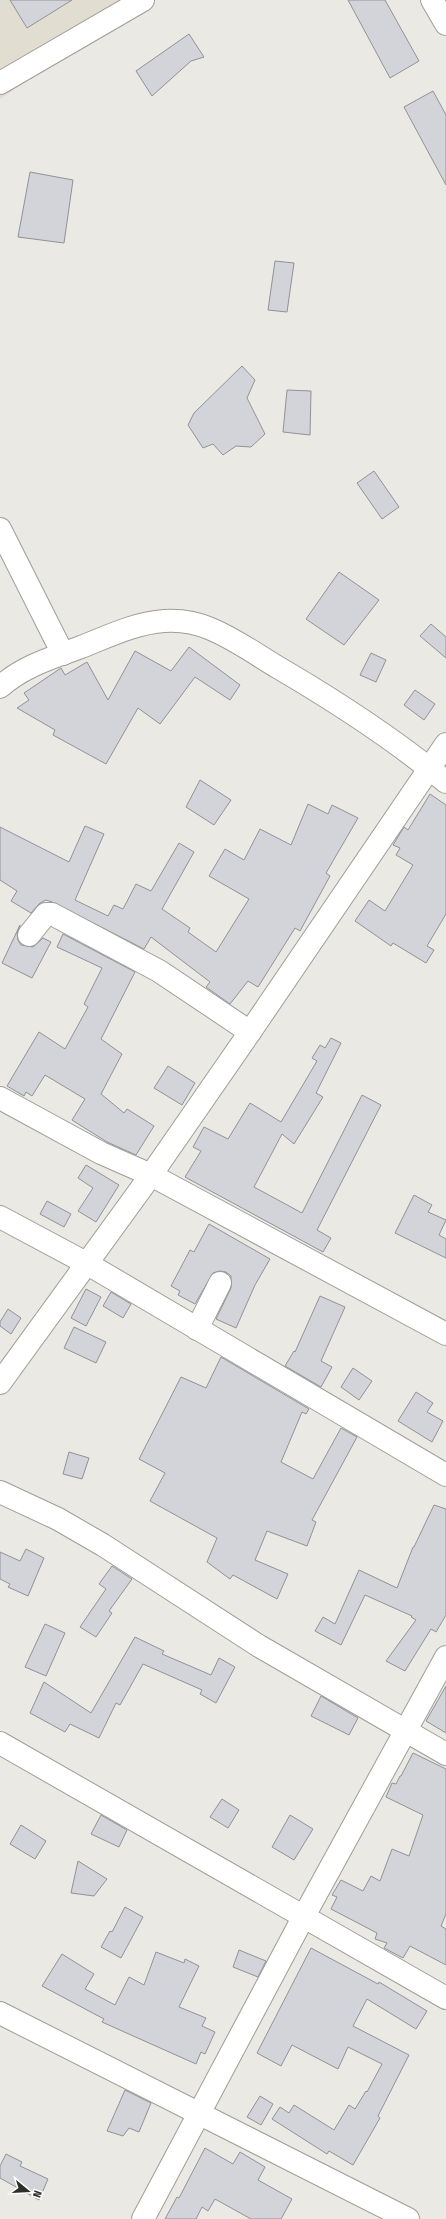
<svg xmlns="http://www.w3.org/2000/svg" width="446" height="2219" font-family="'Fira Sans Condensed',sans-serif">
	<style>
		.built { fill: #e2ddd1 }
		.building { fill: #d3d4d9; stroke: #919297 }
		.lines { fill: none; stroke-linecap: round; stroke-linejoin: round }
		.minor-casing { stroke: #9f9d98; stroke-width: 24 }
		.minor { stroke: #fff; stroke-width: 22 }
	</style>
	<rect width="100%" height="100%" fill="#ebe9e3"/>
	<path class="built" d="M0,0H148L0,99Z"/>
	<g class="building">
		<path d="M10,0H72L27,28Z"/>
		<path d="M348,0H385L419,61L390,78Z"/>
		<path d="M189,34L204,57L191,61L152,96L136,71Z"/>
		<path d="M433,91L446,115V185L404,107Z"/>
		<path d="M30,172L73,180L64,243L18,237Z"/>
		<path d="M275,261L294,263L287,312L268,310Z"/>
		<path d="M242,366L255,380L247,398L265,434L251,447L236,446L223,455L213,444L203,448L188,425L194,413Z"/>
		<path d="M287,390L311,391L310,435L283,432Z"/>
		<path d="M374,471L399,507L382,519L357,483Z"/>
		<path d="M339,572L379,600L344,645L306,619Z"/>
		<path d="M431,624L446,637V658L420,636Z"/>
		<path d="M189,647L240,685L230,700L195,677L160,724L138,708L106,764L53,735L55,730L17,708L29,700L24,693L61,668L65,675L87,662L108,700L135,651L171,671Z"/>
		<path d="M371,653L386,660L376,682L360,675Z"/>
		<path d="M415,690L435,704L424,720L404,705Z"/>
		<path d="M200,780L231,800L214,825L186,807Z"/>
		<path d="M430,794L446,805V914L427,946L434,950L426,963L393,943L391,946L355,921L369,900L385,911L413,865L396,855L400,848L393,845L404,827L408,830Z"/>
		<path d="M308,804L328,814L332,805L358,818L326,873L330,876L300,931L295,928L258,987L248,981L230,1004L206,987L210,982L151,937L144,949L52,902L46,900L40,903L31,913L11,901L17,891L0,880V827L69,862L85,826L104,834L75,900L108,916L114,905L123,909L136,884L151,891L179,843L194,852L162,909L190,928L188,932L216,952L249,899L209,876L225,849L244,860L260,829L291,845Z"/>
		<path d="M20,925L17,933L18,940L21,945L33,947L43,938L51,942L32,978L2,963Z"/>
		<path d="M63,934L135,972L101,1039L122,1054L101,1094L124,1113L127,1109L154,1126L136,1155L107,1142L72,1120L85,1099L45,1075L32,1096L26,1092L24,1096L7,1086L39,1032L65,1049L88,1007L84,1004L102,968L57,947Z"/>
		<path d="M331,1038L341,1043L316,1093L323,1097L294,1144L282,1134L254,1187L302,1213L362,1095L381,1105L317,1230L331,1238L323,1252L185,1177L201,1151L193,1147L204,1127L228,1139L250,1103L281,1122L317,1061L312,1058L320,1045L325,1048Z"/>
		<path d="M168,1066L195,1083L182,1105L154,1088Z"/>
		<path d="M86,1165L119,1185L96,1222L78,1211L93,1188L78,1178Z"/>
		<path d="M414,1195L432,1205L428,1212L446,1220L439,1235L446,1239V1258L395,1233Z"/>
		<path d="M47,1201L71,1214L64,1227L40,1214Z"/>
		<path d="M209,1224L270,1259L255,1285L236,1328L216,1319L231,1288V1276L226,1272L220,1271L213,1273L195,1304L178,1295L180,1291L171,1286L190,1250L194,1252Z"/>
		<path d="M86,1289L101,1297L86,1326L71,1318Z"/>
		<path d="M111,1292L131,1304L123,1318L103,1306Z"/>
		<path d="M320,1296L345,1307L321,1361L332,1367L321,1387L285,1366L294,1351L295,1352Z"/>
		<path d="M8,1309L21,1318L11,1334L0,1326V1322Z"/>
		<path d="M74,1327L106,1342L96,1363L64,1348Z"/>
		<path d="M221,1357L309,1409L306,1414L302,1412L281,1462L313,1479L341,1428L357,1437L312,1520L316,1522L307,1546L267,1531L255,1560L288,1574L277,1599L233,1575L230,1579L207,1562L217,1538L150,1501L165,1473L139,1459L181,1377L206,1388Z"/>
		<path d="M353,1368L372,1381L359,1400L341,1387Z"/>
		<path d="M416,1392L433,1403L427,1412L443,1421L432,1442L398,1421Z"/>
		<path d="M69,1452L89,1458L82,1479L63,1474Z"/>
		<path d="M434,1505L446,1509V1615L436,1632L431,1629L405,1671L386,1661L416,1620L411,1617L412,1616L365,1595L341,1645L315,1631L323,1617L335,1624L359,1570L397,1588L413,1547H414Z"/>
		<path d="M26,1549L44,1558L28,1596L8,1587L10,1584L0,1579V1552L20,1561Z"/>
		<path d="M112,1566L132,1579L109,1611L112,1613L96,1637L80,1627L106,1589L99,1584Z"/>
		<path d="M45,1624L65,1633L46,1676L25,1667Z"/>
		<path d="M135,1637L164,1651L162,1654L211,1675L219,1658L235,1667L216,1703L200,1694L202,1690L143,1664L120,1705L116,1703L99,1738L70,1724L65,1732L30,1713L44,1682L91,1713Z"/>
		<path d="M446,1686V1733L426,1721Z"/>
		<path d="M321,1696L358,1718L349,1735L311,1716Z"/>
		<path d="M413,1753L446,1769V1914L441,1926L446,1929V1965L410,1946L403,1958L384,1948L387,1943L375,1939L377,1933L331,1909L337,1897L332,1895L341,1880L363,1891L371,1876L380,1881L392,1849L409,1856L423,1815L386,1797L392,1783L396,1784L400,1776H401Z"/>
		<path d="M222,1799L239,1810L228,1828L210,1817Z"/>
		<path d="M101,1815L127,1830L119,1847L91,1834Z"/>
		<path d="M290,1815L313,1829L294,1860L272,1847Z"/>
		<path d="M21,1825L46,1841L35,1859L10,1844Z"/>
		<path d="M78,1861L107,1879L94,1896L71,1893Z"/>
		<path d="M125,1907L143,1917L121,1958L101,1947L110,1931L112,1932Z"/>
		<path d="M311,1948L378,1984L379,1982L427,2011L416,2029L367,1999L353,2026L409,2055L378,2116L380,2118L353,2165L329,2151L327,2154L272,2119L280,2107L289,2113L294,2105L334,2130L349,2105L355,2109L366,2091L367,2092L382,2064L348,2047L338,2069L292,2045L281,2066L257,2053Z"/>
		<path d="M239,1950L266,1961L258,1977L233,1967Z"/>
		<path d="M156,1952L184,1963L185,1959L199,1966L179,2007L206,2018L202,2026L215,2032L205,2054L201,2052L196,2064L102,2022L104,2019L42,1986L62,1954L94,1974L85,1989L115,2005L129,1977L144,1985Z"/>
		<path d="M125,2090L151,2103L139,2132L129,2128L123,2136L107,2131Z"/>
		<path d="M260,2096L273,2104L261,2125L247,2117Z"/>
		<path d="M205,2148L233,2164L240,2152L265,2167L258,2180L292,2199L281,2219H251L215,2199L208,2211L202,2207L196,2219H165L177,2197L179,2198Z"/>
		<path d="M6,2154L22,2162L20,2166L48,2179L39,2200L0,2178V2166Z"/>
	</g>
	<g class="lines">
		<defs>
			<g id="minor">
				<path d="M432,0L446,24"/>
				<path d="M0,83L143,0"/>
				<path d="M0,529L63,654"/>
				<path d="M0,687C23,666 52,658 81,647C107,637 135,623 164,621C179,620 197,623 211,629C235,639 257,655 279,668C337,702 394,739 446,782"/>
				<path d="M29,935L46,914H52L159,971L250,1032"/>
				<path d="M0,1098L101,1153L151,1175L446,1334"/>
				<path d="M0,1217L86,1263L446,1475"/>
				<path d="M197,1329L220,1283"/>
				<path d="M0,1383L151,1175L250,1032L446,744"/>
				<path d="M0,1492L58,1519L103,1545L259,1646L446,1754"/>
				<path d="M0,1743L446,1998"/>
				<path d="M0,2013L408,2219"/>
				<path d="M143,2219L304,1916L446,1657"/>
			</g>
		</defs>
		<use href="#minor" class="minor-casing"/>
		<use href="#minor" class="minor"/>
	</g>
	<g transform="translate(28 2191) rotate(108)" stroke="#ffffff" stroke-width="3" paint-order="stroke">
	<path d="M0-3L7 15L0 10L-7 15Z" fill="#2e2d2b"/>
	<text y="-6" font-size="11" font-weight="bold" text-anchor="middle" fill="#2e2d2b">N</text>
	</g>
</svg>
